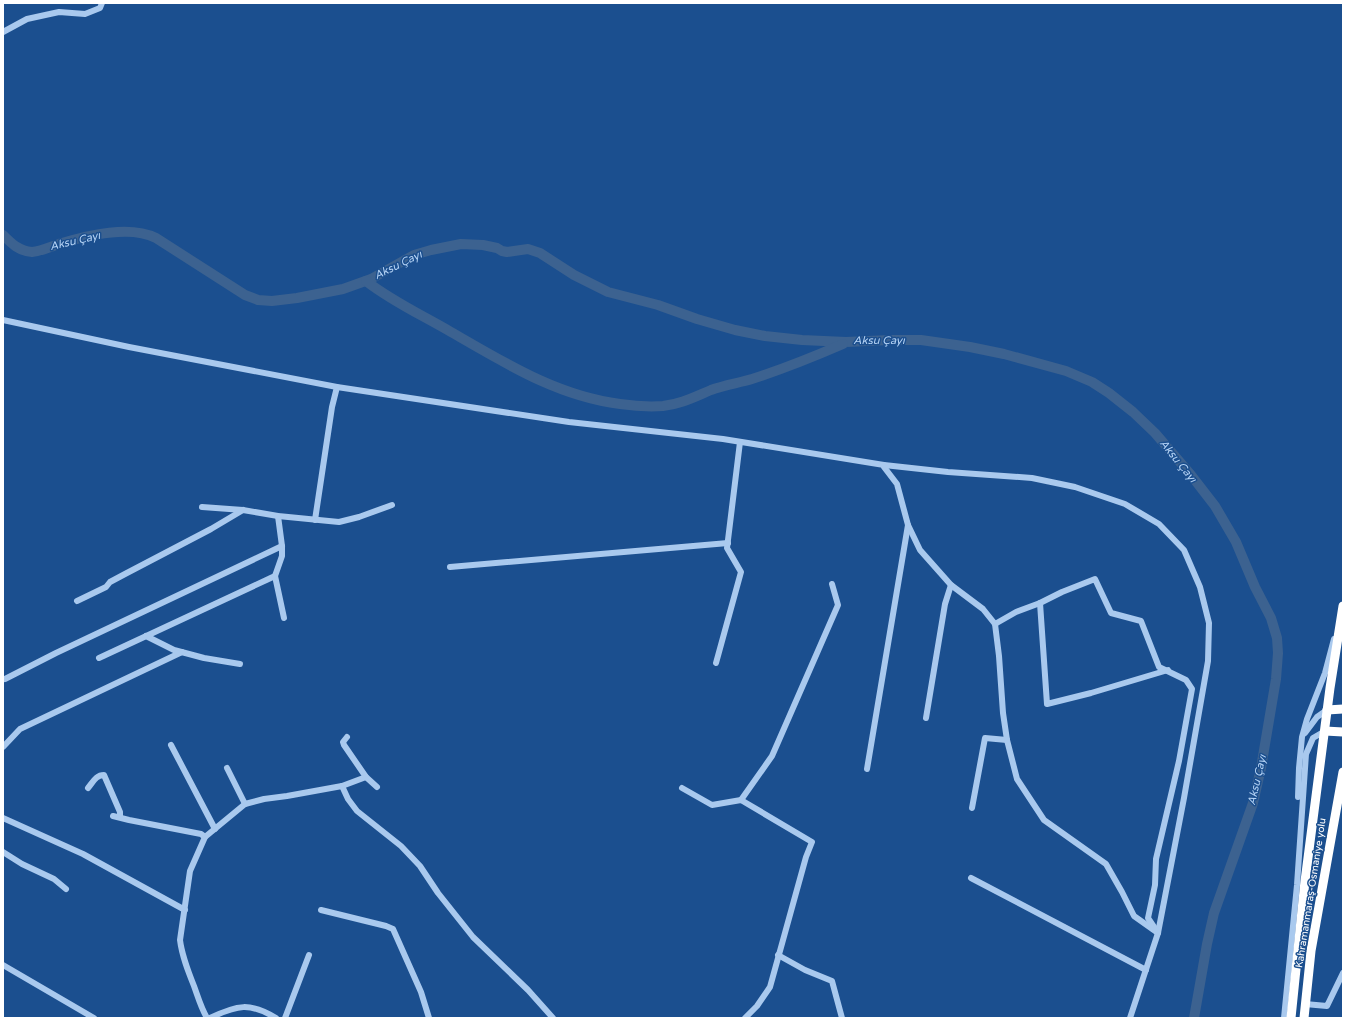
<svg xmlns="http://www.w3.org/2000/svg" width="1346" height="1021" font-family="'Varela Round',sans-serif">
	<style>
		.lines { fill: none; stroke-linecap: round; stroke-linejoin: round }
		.river { stroke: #3c6290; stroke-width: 10 }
		.minor { stroke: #a9c9ee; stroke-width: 6 }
		.highway { stroke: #fff; stroke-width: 9 }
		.labels { text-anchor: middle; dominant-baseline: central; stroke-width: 3; stroke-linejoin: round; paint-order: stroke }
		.street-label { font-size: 10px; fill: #fff; stroke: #1b4f8f }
		.water-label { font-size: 11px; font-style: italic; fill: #b5d3f5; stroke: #1b4f8f }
	</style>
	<rect width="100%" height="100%" fill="#1b4f8f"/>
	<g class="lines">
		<g class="river">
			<path d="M3,235C12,244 19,251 32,252C42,251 52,246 62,243C89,235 130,225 156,238L245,295L258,300L272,301L297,298L343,289L371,279L414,255L431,250L461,244L483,245L497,248L502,251L507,252L528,249L540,253L574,275L608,292L658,305L697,319L735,330L765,336L802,340L846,342L890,340H921L970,347L1004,354L1066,371L1092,382L1109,393L1133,412L1155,433L1191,475L1215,506L1236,542L1255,587L1271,618L1277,638L1278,653L1276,679L1261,768L1253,803L1214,913L1207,944L1194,1018"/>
			<path d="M366,281C393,302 422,315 451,332C505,363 557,396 620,404C634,406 649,407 663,406C681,404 694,397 711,390C724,385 739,383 752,379C783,369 813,357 843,344"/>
		</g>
		<g class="minor">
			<path d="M3,32L27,19L59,12L85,14L100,8L102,3"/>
			<path d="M3,320L129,347L337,387L569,422L723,439L884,465L948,472L1032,478L1075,487L1125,504L1159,524L1184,550L1200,587L1209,623L1208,661L1184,798L1158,933L1130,1018"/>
			<path d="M884,465V467L897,484L908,525L920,550L951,585L983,609L995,624L999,656L1003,713L1007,740L1017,779L1044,820L1106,864L1122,892L1134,916L1158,933"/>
			<path d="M202,507L243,510L278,516L339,522L359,517L392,505"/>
			<path d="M278,516L282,546V556L275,576L284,618"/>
			<path d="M315,520L332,407L337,387"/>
			<path d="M450,567L728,543"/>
			<path d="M77,601L106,587L110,582L125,574L211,529L243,510"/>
			<path d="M1040,603L1047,704L1091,693L1168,670"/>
			<path d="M995,624L1016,612L1040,603L1062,592L1095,579L1111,613L1141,621L1159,667L1186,680L1192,689L1179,761L1156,859L1155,885L1148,918L1156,930"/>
			<path d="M146,636L174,650L204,658L240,664"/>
			<path d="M99,658L275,576"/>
			<path d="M716,663L741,572L727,548L740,442"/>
			<path d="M5,679L56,653L282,546"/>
			<path d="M926,718L945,604L951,585"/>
			<path d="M1305,733L1317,717L1327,710"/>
			<path d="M347,737L343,742L344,745L366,777L377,787"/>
			<path d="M171,745L215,829"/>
			<path d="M3,747L20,729L182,652"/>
			<path d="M227,768L245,804"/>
			<path d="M867,769L908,525"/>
			<path d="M342,786L366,777"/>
			<path d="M88,788C93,782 96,775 104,775L120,812V817"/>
			<path d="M682,788L712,805L741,800L812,842L806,857L770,987L757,1006L745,1018"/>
			<path d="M1298,797L1299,768L1302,737L1307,719L1325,673L1334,639"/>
			<path d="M741,800L772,756L838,605L832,584"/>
			<path d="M972,808L985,738L1007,740"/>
			<path d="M113,816L129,820L201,834L205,837"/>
			<path d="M3,818L83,854L185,910"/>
			<path d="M3,852L22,864L54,879L66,889"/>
			<path d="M971,878L1146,970"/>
			<path d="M321,910L386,926L393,929L421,992L429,1018"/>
			<path d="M778,955L805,970L832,981L842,1018"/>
			<path d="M3,965L94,1018"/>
			<path d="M1305,1004L1327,1006L1343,973"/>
			<path d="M207,1018C201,1008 198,997 194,986C188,971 182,956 180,940L190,871L205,837L245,804L264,799L287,796L342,786L348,799L357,811L401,846L420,866L438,893L473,937L528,990L553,1018"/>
			<path d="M210,1018C237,1005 250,1002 276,1018"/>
			<path d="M285,1018L309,955"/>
			<path d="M1284,1018L1297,885L1306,754L1313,738L1325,731"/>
		</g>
		<g class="highway">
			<path d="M1327,710L1343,709"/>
			<path d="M1325,731L1343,732"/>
			<path d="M1291,1018L1305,881L1330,688L1343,606"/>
			<path d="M1304,1018L1311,951L1343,772"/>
		</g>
	</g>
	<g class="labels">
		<g class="street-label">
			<text transform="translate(1311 893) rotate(-81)">Kahramanmaraş-Osmaniye yolu</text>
		</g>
		<g class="water-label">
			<text transform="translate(75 241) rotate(-13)">Aksu Çayı</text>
			<text transform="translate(398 265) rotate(-26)">Aksu Çayı</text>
			<text x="879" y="340">Aksu Çayı</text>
			<text transform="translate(1178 461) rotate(51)">Aksu Çayı</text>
			<text transform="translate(1257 780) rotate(-77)">Aksu Çayı</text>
		</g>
	</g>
	<rect width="1346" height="1021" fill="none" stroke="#ffffff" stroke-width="8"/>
</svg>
